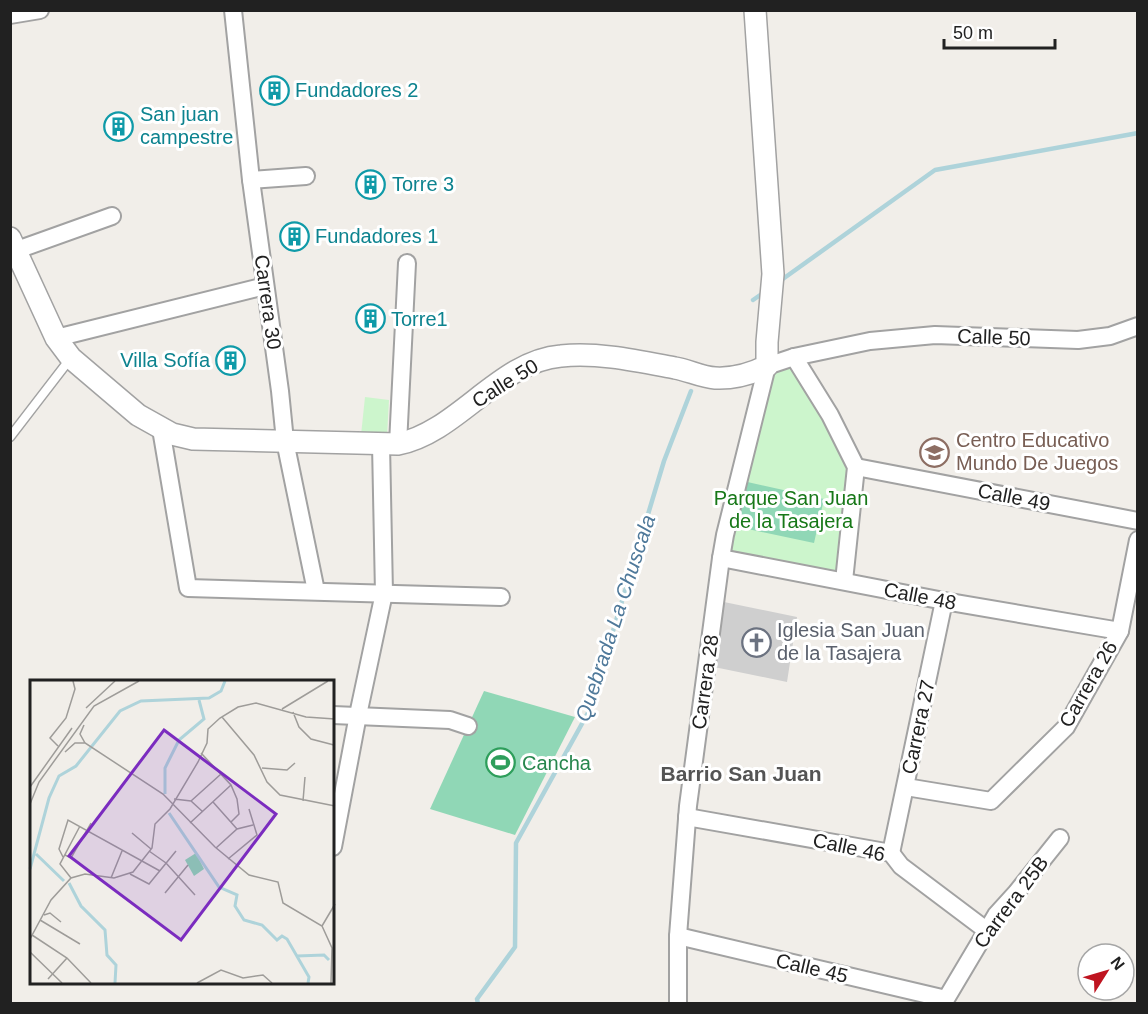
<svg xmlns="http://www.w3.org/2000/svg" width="1148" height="1014" font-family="Arial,sans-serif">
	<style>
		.religious { fill: #cfcfcf }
		.park { fill: #ccf5cc }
		.pitch { fill: #90d7b6 }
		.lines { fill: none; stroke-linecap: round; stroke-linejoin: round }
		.stream { stroke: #aed3da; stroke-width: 4.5 }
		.service-casing { stroke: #a2a2a2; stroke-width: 11 }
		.minor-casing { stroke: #a2a2a2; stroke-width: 20 }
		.tertiary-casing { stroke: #a2a2a2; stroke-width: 24 }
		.service { stroke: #fff; stroke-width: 8 }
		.minor { stroke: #fff; stroke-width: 16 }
		.tertiary { stroke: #fff; stroke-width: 21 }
		.labels { text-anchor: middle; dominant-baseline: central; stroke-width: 6; stroke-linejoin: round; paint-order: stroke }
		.culture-label { font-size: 20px; fill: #0d838f; stroke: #fff; text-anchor: start }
		.street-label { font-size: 20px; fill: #212121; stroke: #fff }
		.education-label { font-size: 20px; fill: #785e54; stroke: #fff; text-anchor: start }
		.park-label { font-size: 20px; fill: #177818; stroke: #fff }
		.worship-label { font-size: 20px; fill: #5b616d; stroke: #fff; text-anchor: start }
		.leisure-label { font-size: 20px; fill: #27864d; stroke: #fff; text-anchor: start }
		.water-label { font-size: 21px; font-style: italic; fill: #4f799a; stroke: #fff }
		.neighbourhood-label { font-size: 21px; font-weight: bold; fill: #545454; stroke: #fff }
		.inset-river { fill: none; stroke: #aed3da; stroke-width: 3 }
		.inset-road { fill: none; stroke: #9e9c99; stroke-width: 1.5 }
		.view { fill: #7b2cbf; fill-opacity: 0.15; stroke: #7b2cbf; stroke-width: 3 }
		.inset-edge { fill: none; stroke: #212121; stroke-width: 3 }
	</style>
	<rect width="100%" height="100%" fill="#f1eee9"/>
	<path class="religious" d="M724,602L797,617L787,682L714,667Z"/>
	<g class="park">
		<path d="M794,357L854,467L842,580L722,557L759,371Z"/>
		<path d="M365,397L389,400L387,436L361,435Z"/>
	</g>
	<g class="pitch">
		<path d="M743,481L824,499L814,543L734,526Z"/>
		<path d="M484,691L575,717L515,835L430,809Z"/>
	</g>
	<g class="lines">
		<g class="stream">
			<path d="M780,281L935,170L1138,133"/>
			<path d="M753,300L766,291"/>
			<path d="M478,1004L477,999L515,947L516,843L589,711L664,461L691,391"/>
		</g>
		<defs>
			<path id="service" d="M10,437L70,359"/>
			<g id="minor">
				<path d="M233,10L251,180L280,391L285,441L316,591"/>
				<path d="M10,15L40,10"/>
				<path d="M251,180L306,176"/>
				<path d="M17,250L112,216"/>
				<path d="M56,338L265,286"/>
				<path d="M794,357L830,415L856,467L844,581"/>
				<path d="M161,429L188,588L501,597"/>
				<path d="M398,444L407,263"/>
				<path d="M856,467L1138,521"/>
				<path d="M721,558L944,601L1120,631"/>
				<path d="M333,715L450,720L468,726"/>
				<path d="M906,787L991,801L1066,727L1120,631L1138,540"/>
				<path d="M687,817L891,853L901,866L986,930"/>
				<path d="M333,847L358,715L384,593L381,444"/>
				<path d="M891,853L944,601"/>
				<path d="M678,936L946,999L996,915L1016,893L1060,838"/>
				<path d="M678,1004V936L688,806L721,558L725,535L767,366L794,357L870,341L935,335L1078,340L1110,336L1138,326"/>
			</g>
			<path id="tertiary" d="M10,238L56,338L71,358L138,415L172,434L193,439L398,444C458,432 499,361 561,356C598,352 638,361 675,368C688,370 701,377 715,378C733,379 751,374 767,366V342L773,274L755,10"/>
		</defs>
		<use href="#service" class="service-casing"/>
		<use href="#minor" class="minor-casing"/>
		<use href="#tertiary" class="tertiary-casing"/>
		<use href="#service" class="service"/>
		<use href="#minor" class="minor"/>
		<use href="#tertiary" class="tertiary"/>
	</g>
	<defs>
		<symbol id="building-ring" viewBox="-11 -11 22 22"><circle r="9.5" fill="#fff" stroke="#0f9aa8" stroke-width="1.5"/><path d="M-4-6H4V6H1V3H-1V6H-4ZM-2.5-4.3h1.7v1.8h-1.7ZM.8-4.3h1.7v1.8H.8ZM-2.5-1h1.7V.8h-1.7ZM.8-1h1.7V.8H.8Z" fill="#0f9aa8"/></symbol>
		<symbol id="school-ring" viewBox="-11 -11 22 22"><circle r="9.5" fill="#fff" stroke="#8d6e63" stroke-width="1.5"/><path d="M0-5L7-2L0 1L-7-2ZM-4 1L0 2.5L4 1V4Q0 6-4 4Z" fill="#8d6e63"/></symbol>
		<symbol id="church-ring" viewBox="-11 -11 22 22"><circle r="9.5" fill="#fff" stroke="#6b7280" stroke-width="1.5"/><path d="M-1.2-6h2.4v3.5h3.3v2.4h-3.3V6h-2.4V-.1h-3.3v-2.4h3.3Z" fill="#6b7280"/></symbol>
		<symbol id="stadium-ring" viewBox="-11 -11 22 22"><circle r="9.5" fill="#fff" stroke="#2e9e5b" stroke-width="1.5"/><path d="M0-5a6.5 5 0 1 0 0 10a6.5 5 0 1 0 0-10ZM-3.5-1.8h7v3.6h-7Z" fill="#2e9e5b"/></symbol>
	</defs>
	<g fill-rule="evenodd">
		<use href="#building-ring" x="258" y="74" width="33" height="33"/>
		<use href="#building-ring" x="102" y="110" width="33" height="33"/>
		<use href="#building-ring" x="354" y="168" width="33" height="33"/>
		<use href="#building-ring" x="278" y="220" width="33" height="33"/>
		<use href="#building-ring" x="354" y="302" width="33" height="33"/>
		<use href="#building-ring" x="214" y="344" width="33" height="33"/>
		<use href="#school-ring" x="918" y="436" width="33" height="33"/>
		<use href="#church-ring" x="740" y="626" width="33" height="33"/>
		<use href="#stadium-ring" x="484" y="746" width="33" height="33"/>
	</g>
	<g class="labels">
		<g class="culture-label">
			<text x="295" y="90">Fundadores 2</text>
			<text x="140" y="114">San juan<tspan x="140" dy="23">campestre</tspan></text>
			<text x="392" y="184">Torre 3</text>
			<text x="315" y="236">Fundadores 1</text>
			<text x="391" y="319">Torre1</text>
			<text x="210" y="360" text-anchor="end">Villa Sofía</text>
		</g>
		<g class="street-label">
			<text transform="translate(268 302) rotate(82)">Carrera 30</text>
			<text transform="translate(994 337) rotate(2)">Calle 50</text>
			<text transform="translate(505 383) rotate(-32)">Calle 50</text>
			<text transform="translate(1014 497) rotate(11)">Calle 49</text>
			<text transform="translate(920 596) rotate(11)">Calle 48</text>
			<text transform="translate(705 682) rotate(-82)">Carrera 28</text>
			<text transform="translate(1088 684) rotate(-60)">Carrera 26</text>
			<text transform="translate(918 727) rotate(-78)">Carrera 27</text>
			<text transform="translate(849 847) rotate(12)">Calle 46</text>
			<text transform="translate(1011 902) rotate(-53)">Carrera 25B</text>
			<text transform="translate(812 968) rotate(13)">Calle 45</text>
		</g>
		<g class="education-label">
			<text x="956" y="440">Centro Educativo<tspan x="956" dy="23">Mundo De Juegos</tspan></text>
		</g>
		<g class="park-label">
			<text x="791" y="498">Parque San Juan<tspan x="791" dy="23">de la Tasajera</tspan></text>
		</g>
		<g class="worship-label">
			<text x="777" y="630">Iglesia San Juan<tspan x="777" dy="23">de la Tasajera</tspan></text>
		</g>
		<g class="leisure-label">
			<text x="522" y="763">Cancha</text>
		</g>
		<g class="water-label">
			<text transform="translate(615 618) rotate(-72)">Quebrada La Chuscala</text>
		</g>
		<g class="neighbourhood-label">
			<text x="741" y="773">Barrio San Juan</text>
		</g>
	</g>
	<g transform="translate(30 680)">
		<rect width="304" height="304" fill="#f1eee9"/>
		<path d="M166,173L174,189L164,196L155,180Z" fill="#90d7b6"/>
		<path class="inset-river" d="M135,114V88L149,60L174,39L169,20M139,133L189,207L207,215L205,226L214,240L232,245L247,260L252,256L257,259L279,297L278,303M6,174L34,201M0,189L19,118L29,96L46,86L90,31L111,21L179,18L191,11L195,1M39,203L51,226L75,250L77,275L86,285L85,303M267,276L294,275L299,280"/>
		<path class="inset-road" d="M56,28L85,1M252,29L298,1M263,32L269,47L281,59L304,65M192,37L224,75L237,102L250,115L305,126M54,45L50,54L55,63L133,114L185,167L219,195L248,202L253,223L292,246L302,268L301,303M28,66L20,58L36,38L45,9L43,1M35,72L45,63H55M171,73L201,105L207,119L209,134L201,142M232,88L257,90L265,83M0,107L42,48M144,119L161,121L173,132M161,121L191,94M273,121L275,97M183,122L207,149M0,124L9,102L64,26L109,1M160,143L201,105M102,153L121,169M186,168L207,149L223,145M119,171L136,183L165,215M35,175L41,178L61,143M33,177L29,169L38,140L130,191M198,179L227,155L219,129M100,194L119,204L146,171M41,198L30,184L50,146M81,198L92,171M135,213L158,185M14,235L20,233L31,242M10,240L50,264M292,246L305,224M2,255L37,278L61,303M0,259L21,220L41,198L55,194L84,198L103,192L122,168L125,144L140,129L168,82L177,63L178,49L190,38L208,27L226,23L276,37L305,39M0,272L32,303M18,299L37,278M167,303L191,290L213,298L233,295L242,303"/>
		<path class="view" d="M134,50L246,134L151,260L39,176Z"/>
		<rect width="304" height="304" class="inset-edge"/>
	</g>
	<rect width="1148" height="1014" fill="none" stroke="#212121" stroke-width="24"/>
	<g transform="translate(1106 972) rotate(53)"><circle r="28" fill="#ffffff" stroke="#a6a6a6" stroke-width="1.5"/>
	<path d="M0-4.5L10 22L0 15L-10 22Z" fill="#bf1420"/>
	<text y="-9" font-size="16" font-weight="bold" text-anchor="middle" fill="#212121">N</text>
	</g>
	<path d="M944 39v9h111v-9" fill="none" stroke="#212121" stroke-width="3"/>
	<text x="953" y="39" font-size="18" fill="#212121" stroke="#ffffff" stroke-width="4.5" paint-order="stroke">50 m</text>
</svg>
